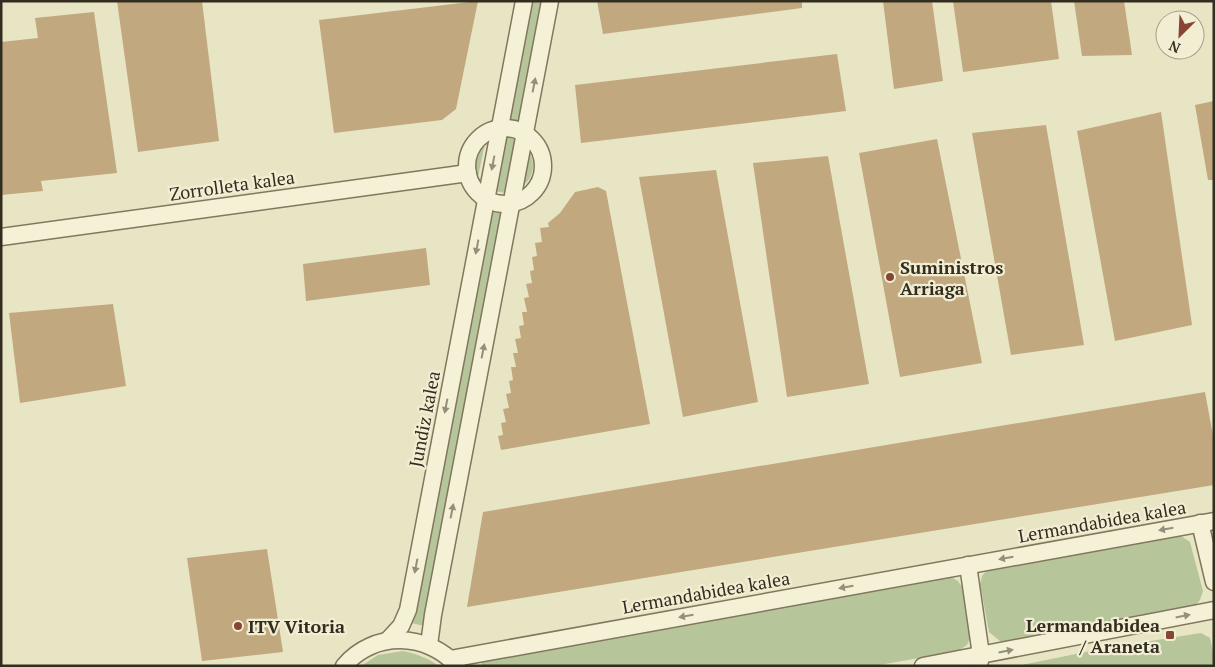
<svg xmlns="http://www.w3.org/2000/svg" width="1215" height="667" font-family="'PT Serif',serif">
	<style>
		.green { fill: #b7c59a }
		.building { fill: #c2a87f }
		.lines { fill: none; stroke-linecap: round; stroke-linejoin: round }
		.minor-casing { stroke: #81775d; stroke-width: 19 }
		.minor { stroke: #f4f1d7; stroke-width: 16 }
		.oneway { fill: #948f7b }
		.poi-dot { fill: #884535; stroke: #f1eed3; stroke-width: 2 }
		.labels { text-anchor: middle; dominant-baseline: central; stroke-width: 4.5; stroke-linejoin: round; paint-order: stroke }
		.street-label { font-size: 18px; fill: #332d1f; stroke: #f1eed3 }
		.poi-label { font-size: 18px; font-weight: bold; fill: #332d1f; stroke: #f1eed3; text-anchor: start }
	</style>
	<rect width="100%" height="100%" fill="#e8e5c5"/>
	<g class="green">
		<path d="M530,1H543L520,122L507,119Z"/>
		<path d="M511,136L516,139L506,193L494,191L503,137Z"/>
		<path d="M485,143L477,182C472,167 476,155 485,143Z"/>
		<path d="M530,152C535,166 534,176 523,186Z"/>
		<path d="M490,207L503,209L424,626L411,623Z"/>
		<path d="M1180,535L1190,542L1203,591L1200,600L1195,606L1007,642L1000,641L989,632L980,584L982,576L987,570Z"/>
		<path d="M949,576L958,581L964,590L971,636L967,645L958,651L874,666H482L481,664L483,661Z"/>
		<path d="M1201,633L1210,638L1214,656V666H1017L1100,649Z"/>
		<path d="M403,651C417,654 428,658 439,666H361L378,655Z"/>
	</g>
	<g class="building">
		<path d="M117,1H202L219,141L138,152Z"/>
		<path d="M478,1L456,109L442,120L334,133L319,20Z"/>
		<path d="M597,1H802V8L603,34Z"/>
		<path d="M883,1H932L943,81L894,89Z"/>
		<path d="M953,1H1051L1059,59L963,72Z"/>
		<path d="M1074,1H1124L1132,55L1082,56Z"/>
		<path d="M94,12L117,173L41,181L43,191L1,195V42L38,38L35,18Z"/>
		<path d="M837,54L846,111L581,143L575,85Z"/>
		<path d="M1214,101V180H1208L1195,105Z"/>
		<path d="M1161,112L1192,325L1115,341L1077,131Z"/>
		<path d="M1046,125L1084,345L1011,355L972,133Z"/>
		<path d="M937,139L982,363L900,377L859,153Z"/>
		<path d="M828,156L869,384L787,397L753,163Z"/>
		<path d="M716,170L758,402L683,417L639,177Z"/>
		<path d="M598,187L606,191L650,424L501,450L498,436L503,435L501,423L506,422L503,409L509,408L506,394L511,393L509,381L513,380L511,367H516L513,353H518L515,339L521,338L519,326L524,325L522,312H527L524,298L529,297L526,284L532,283L530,271L534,270L532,257L537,256L535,243L542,242L540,228L549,227L548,223L560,213L575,192Z"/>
		<path d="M426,248L430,285L306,301L303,264Z"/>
		<path d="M113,304L126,386L20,403L9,313Z"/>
		<path d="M1205,392L1214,441V485L467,607L483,512Z"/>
		<path d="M267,549L283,652L202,661L187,558Z"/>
	</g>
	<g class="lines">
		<defs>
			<g id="minor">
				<circle cx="505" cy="166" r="38"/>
				<path d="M1,237L468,173"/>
				<path d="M1200,523L1214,582"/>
				<path d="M968,565L981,655L979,666"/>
				<path d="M388,640L401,626L408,610L524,1"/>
				<path d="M429,645L433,615L550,1"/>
				<path d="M450,659L1214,521"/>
				<path d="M344,666C373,631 427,632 457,666"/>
				<path d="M923,666L1214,610"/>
			</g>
		</defs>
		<use href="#minor" class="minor-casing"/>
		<use href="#minor" class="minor"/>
	</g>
	<defs><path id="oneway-solid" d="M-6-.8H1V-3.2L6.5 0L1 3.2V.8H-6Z" transform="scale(1.25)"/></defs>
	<g class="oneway">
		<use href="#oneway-solid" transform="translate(534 85) rotate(-79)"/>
		<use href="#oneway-solid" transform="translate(493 163) rotate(101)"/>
		<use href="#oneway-solid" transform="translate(477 247) rotate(101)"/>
		<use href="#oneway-solid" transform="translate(483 351) rotate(-79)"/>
		<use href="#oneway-solid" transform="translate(446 406) rotate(101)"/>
		<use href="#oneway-solid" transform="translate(452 511) rotate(-79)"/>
		<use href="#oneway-solid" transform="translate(1166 529) rotate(170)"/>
		<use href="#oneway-solid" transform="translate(1006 558) rotate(170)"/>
		<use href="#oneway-solid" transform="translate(416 566) rotate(101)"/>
		<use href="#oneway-solid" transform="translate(846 587) rotate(170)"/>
		<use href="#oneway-solid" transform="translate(686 616) rotate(170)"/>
		<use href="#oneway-solid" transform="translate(1183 616) rotate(-11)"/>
		<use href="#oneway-solid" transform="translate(1006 651) rotate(-11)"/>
	</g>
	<g class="poi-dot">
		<circle cx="890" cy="277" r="5"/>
		<circle cx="238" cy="626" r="5"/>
		<rect x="1165" y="630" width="10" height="10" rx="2.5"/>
	</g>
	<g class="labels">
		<g class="street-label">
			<text transform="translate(232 185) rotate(-8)">Zorrolleta kalea</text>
			<text transform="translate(424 419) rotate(-79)">Jundiz kalea</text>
			<text transform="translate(1102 521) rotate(-10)">Lermandabidea kalea</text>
			<text transform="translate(706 592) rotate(-10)">Lermandabidea kalea</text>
		</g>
		<g class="poi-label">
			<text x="900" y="267">Suministros<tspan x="900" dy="21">Arriaga</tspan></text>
			<text x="1160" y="625" text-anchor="end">Lermandabidea<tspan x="1160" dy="21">/ Araneta</tspan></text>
			<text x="248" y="626">ITV Vitoria</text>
		</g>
	</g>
	<rect width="1215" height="667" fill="none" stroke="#332d1f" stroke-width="5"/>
	<g transform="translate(1180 35) rotate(204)"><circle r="24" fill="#f1eed3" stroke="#a5a18b"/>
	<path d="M0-4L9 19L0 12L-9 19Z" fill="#884535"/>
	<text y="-8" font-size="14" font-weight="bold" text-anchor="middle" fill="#332d1f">N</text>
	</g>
</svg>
